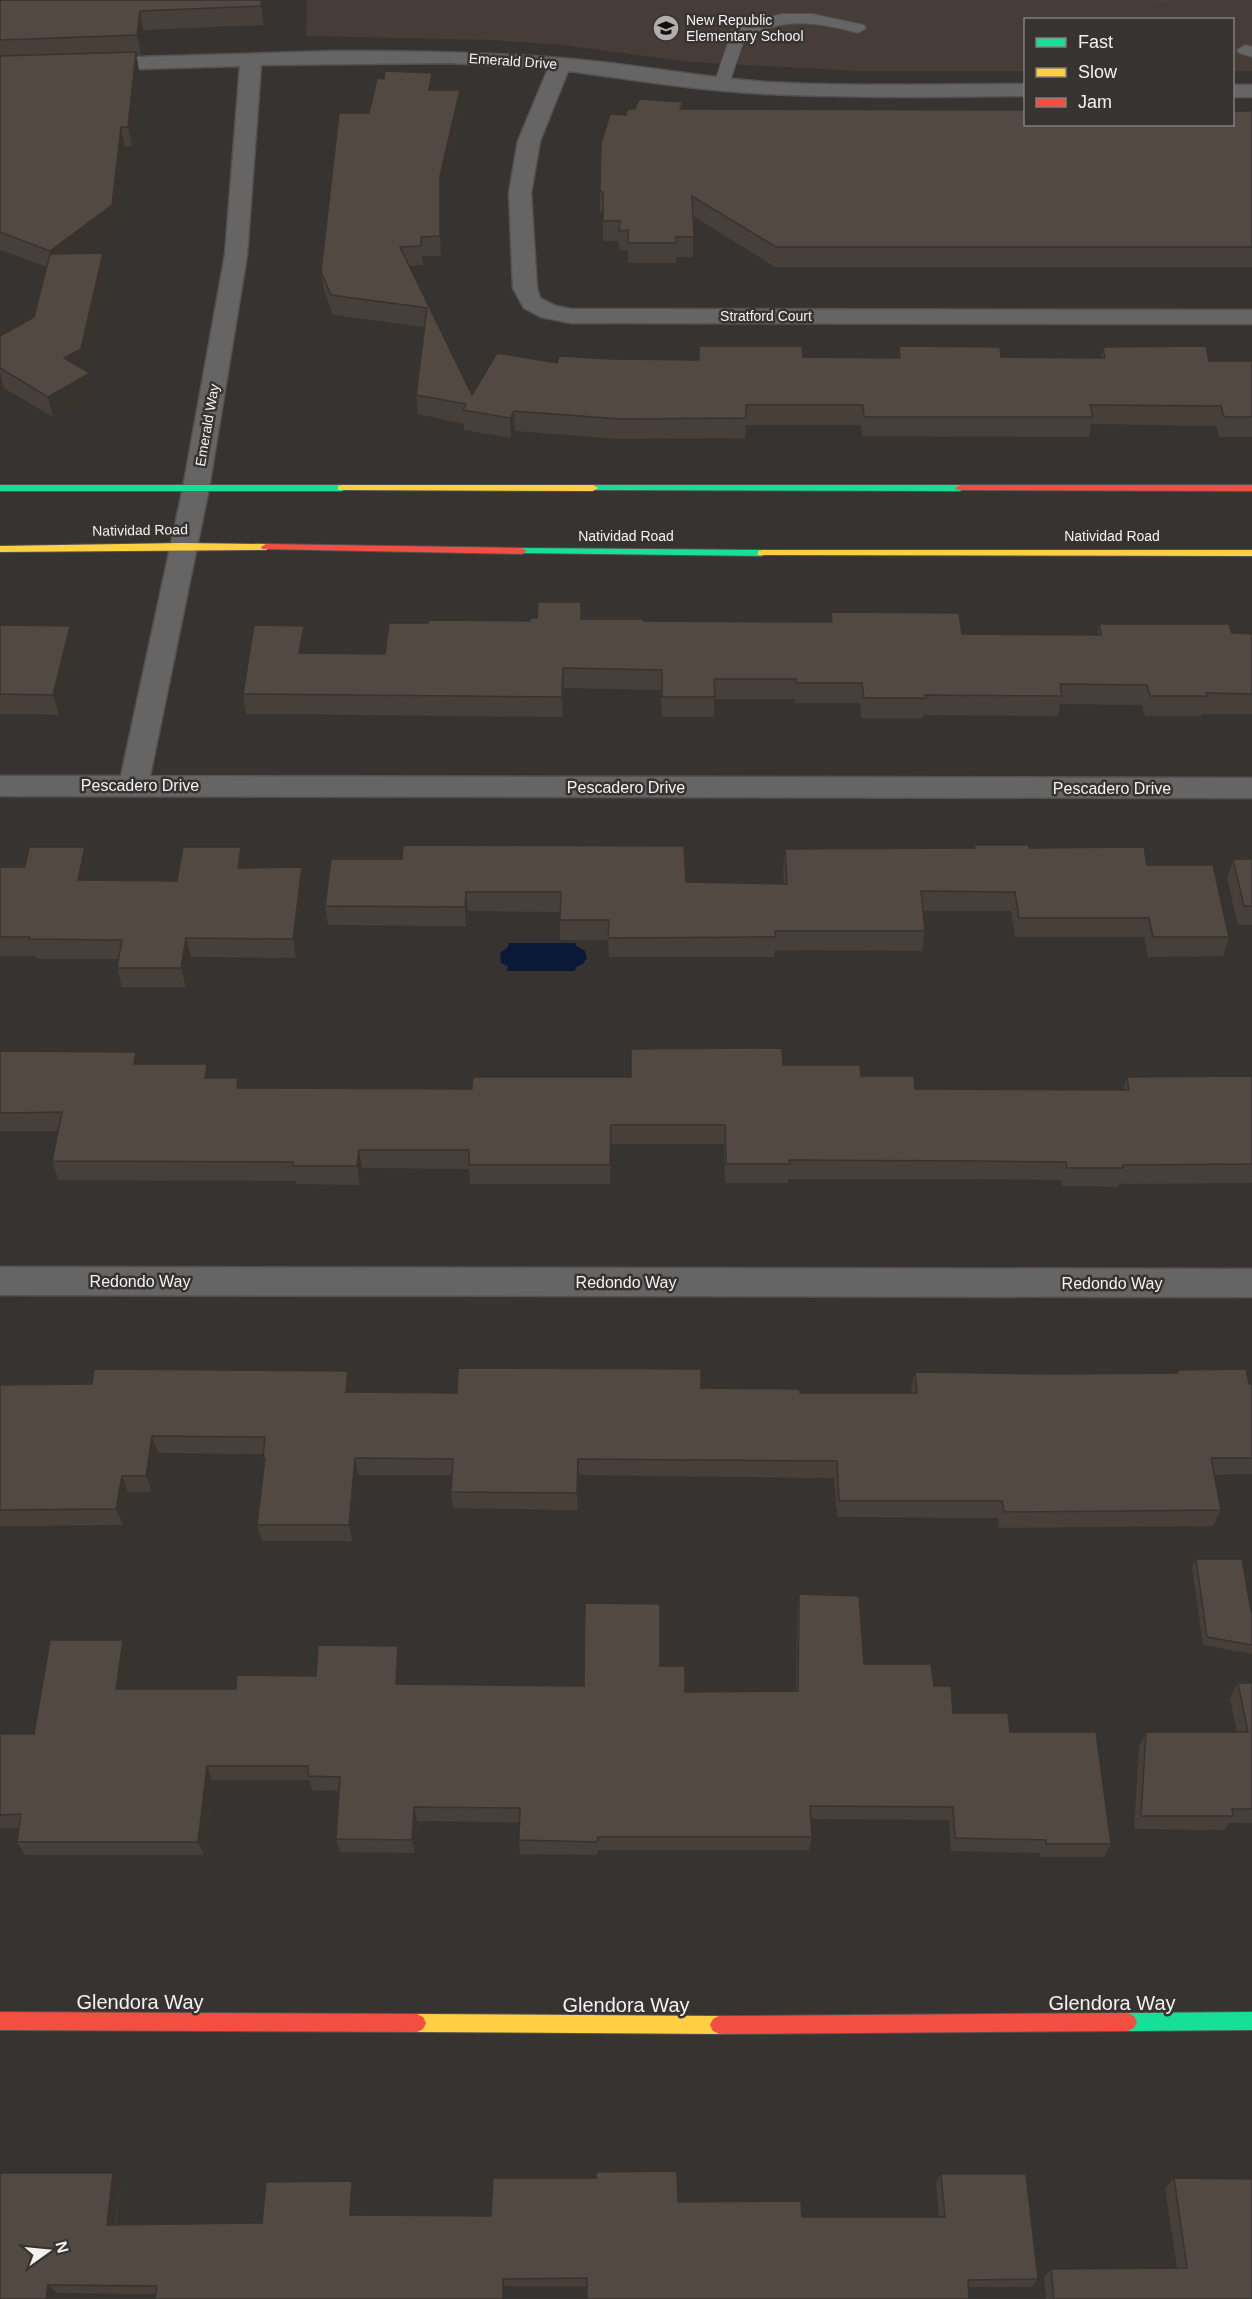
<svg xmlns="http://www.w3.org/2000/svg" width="1252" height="2299" font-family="Helvetica,sans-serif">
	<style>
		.built { fill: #463d38 }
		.water { fill: #0a1937 }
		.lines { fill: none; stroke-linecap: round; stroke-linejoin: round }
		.lane-casing { stroke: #545150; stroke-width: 2 }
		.street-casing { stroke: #545150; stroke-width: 3 }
		.fast-casing { stroke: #545150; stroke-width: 2 }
		.slow-casing { stroke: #545150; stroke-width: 2 }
		.jam-casing { stroke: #545150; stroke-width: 2 }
		.lane { fill: #656565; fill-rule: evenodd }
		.street { fill: #656565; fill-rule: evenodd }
		.fast { fill: #16e098; fill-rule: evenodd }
		.slow { fill: #ffcf43; fill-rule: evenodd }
		.jam { fill: #f24e42; fill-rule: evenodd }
		.wall { fill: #473f39 }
		.shaded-wall { fill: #39332e }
		.building { fill: #524942; stroke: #39332e; stroke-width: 1.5 }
		.labels { text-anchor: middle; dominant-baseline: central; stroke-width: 5; stroke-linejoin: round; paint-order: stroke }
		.far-poi-label { font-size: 14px; fill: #f4f1f0; stroke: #373330; text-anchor: start }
		.far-street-label { font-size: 14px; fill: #f4f1f0; stroke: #373330 }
		.street-label { font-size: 16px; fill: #f4f1f0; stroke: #373330 }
		.near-street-label { font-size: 20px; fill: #f4f1f0; stroke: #373330 }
	</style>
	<rect width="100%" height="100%" fill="#363331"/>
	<path class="built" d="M307,0H1252V71H1233L1232,20H1026L1025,71H859L691,62L562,45L494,40L306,36Z"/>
	<path class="water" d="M509,943H575L576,946L585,951L587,958L583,964L576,967L575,971H507L508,966L501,963L500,953L508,947Z"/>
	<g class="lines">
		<defs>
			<g id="lane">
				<path d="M783,14H812L864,25L866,28L858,33C816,22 786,17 745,37L728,87H716L714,84L732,31L763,18Z"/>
				<path d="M1245,45L1252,47V57L1239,53L1237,50Z"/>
			</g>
			<g id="street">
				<path d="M336,51C410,51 484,52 559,58C628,63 697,77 766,82C852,87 939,84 1026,84V96C940,97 854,98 769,94C702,91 635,80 568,71L540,141L531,193L537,288L540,298L556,306L571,309L1252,310V324L571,323L541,317L524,308L513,288L509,193L518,141L548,69L450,63L261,65L247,255L209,488L150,776L1252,778V798L0,796V776H121L183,488L225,255L240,66L0,73V61Z"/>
				<rect x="1232" y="85" width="20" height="12"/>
				<path d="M0,1267L1252,1269V1297L0,1295Z"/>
			</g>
			<g id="fast">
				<path d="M0,485H342L347,488L342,491H0Z"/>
				<path d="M593,485H960L965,488L960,491L589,490L588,488Z"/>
				<path d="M522,548L762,550L767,553L762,556L518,553L517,551Z"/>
				<path d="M1252,2012V2030L1128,2031L1122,2028L1119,2022L1122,2016L1128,2013Z"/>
			</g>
			<g id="slow">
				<path d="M342,485H593L598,488L593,491L338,490V486Z"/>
				<path d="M183,543L266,544L271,547L266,550L0,552V546Z"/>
				<path d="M762,550H1252V556L758,555V551Z"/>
				<path d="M417,2014L719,2016L725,2019L728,2025L725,2031L719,2034L417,2032L411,2029L408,2023L411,2017Z"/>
			</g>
			<g id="jam">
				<path d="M960,485H1252V491L956,490L955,488Z"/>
				<path d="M266,544L522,548L527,551L522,554L262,549L261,547Z"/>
				<path d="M0,2012L417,2014L423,2017L426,2023L423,2029L417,2032L0,2030Z"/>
				<path d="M1128,2013L1134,2016L1137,2022L1134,2028L1128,2031L719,2034L713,2031L710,2025L713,2019L719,2016Z"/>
			</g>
		</defs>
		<use href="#lane" class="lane-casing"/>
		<use href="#street" class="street-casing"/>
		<use href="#fast" class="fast-casing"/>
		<use href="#slow" class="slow-casing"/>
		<use href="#jam" class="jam-casing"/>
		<use href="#lane" class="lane"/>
		<use href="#street" class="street"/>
		<use href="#fast" class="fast"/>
		<use href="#slow" class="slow"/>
		<use href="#jam" class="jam"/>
	</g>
	<g class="wall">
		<path d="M0,0H264V25L143,30L141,55H136L139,71L132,146L125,147L116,225L78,253L107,273L85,369H84L95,393L53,417L4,388L0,403V336L34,317L47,267L0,250Z"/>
		<path d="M1149,0H1194L1149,2Z"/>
		<path d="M433,90L461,110L441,195V256H422L423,265L409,266L472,395L557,363L612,359L698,360L699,346L803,357L898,358L899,346L1001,357L1101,358L1103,347L1209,361H1252V437H1219L1216,426L1091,424L1089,437L862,436L861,425H746L745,438L620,439L515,431L511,438L464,430V424L418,414L416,395L424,327L333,315L324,291L321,271L369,113Z"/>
		<path d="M635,109L1252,111V267H775L693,216V257H676V263H628V250H619V241H603V212H600V192L626,115Z"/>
		<path d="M831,612L962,634L1097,635L1099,624L1232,633L1252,634V714H1202L1201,716H1145L1142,705L1060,704L1058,716L923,715V718H861L860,703H795L794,699H714V717H662L661,690L564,688L563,717L246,714L243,694L304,626L307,646L306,653L385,654L428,623L530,621L581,619L643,621L830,622Z"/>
		<path d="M0,625L70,626L75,646L59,715L0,714Z"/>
		<path d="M974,845L1029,848L1147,865L1229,937L1223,956L1148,957L1144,937H1015L1011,911H923L925,931L922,951L775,950L774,957H609L608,940H560V912L468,911L466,926L328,925L325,906L331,859L686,882L784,884L783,869L785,849L973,848Z"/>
		<path d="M85,847L90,867L87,880L177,881L245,866V868L302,867L305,887L296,958L191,957L186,987H122L117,968L118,959H36L35,956H0V867H25Z"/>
		<path d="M1233,859H1252V925H1238L1227,879Z"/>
		<path d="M0,1051L136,1052L139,1064L211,1078H238L240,1088L472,1089L783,1065L861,1076L915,1089L1123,1090L1127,1077L1252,1076V1183L1119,1184L1118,1187L1062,1186L1061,1180L966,1179H788V1183H725L724,1144H611L610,1184H470L469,1169L362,1168L360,1185L297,1184L296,1181L58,1180L52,1161L58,1131H0Z"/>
		<path d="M1178,1370L1252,1384V1474L1214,1475L1221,1510L1213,1526L999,1528L998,1518L837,1517L834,1478L579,1475L578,1510L453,1508L451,1492L452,1475H358L352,1541H262L257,1525L264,1465L263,1458V1454L158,1453L152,1492H128L123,1525L0,1526V1385L92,1384L348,1371L351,1388V1392L457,1393L701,1388L800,1393H912L911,1389L915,1372L1055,1374L1177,1373Z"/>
		<path d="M1196,1559L1252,1616V1654L1203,1645L1192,1567Z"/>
		<path d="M799,1594L864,1664L934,1686L953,1713L1010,1732L1111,1844L1104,1857H1041L1040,1853L951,1851L949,1820L811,1819L812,1837L809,1850H598V1855L520,1854L519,1840L520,1822L417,1821L415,1853L340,1852L336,1839L340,1791L312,1790L309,1780H212L204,1855H25L17,1842L19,1828H0V1734H34L129,1655L124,1689H236L316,1676L398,1646L401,1660L399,1684L584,1686L660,1666L685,1692L796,1691L797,1609Z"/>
		<path d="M1238,1683H1252V1823H1229L1225,1830L1134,1829L1139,1747L1146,1732H1237L1230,1698Z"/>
		<path d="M113,2173L121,2183L116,2225L262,2223L356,2190L354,2215L491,2216L678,2202L802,2217H939L936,2183L941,2174L1038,2279L1032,2287H968L587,2286H505L156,2294L57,2293L56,2299H0Z"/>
		<path d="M1174,2178L1252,2299H1046L1044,2277L1051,2269L1177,2268L1165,2188Z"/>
	</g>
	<g class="shaded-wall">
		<path d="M261,0H264V25L261,6Z"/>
		<path d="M140,11L143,30L141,55L137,35Z"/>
		<path d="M136,52L139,71L132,146L128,127Z"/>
		<path d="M432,73L434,92L429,90Z"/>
		<path d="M460,90L461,110L441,195V256L440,236V176Z"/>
		<path d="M121,127L125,147L116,225L55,270L50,251Z"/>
		<path d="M103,253L107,273L85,369L69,378L64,358Z"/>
		<path d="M0,372L4,388L0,403Z"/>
		<path d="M90,373L95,393L53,417L48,397Z"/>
		<path d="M514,411L515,431L511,438L510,418Z"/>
		<path d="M70,626L75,646L59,715L53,695Z"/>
		<path d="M304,626L307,646L302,673L299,653Z"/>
		<path d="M563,668L564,688L563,717L562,697Z"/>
		<path d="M85,847L90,867L83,900L78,880Z"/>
		<path d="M241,847L245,866L242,887L238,868Z"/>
		<path d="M302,867L305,887L296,958L293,939Z"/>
		<path d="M466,892L468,911L466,926L465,907Z"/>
		<path d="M186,938L191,957L186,987L181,968Z"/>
		<path d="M136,1052L141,1071L134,1064Z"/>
		<path d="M207,1064L212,1083L205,1078Z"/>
		<path d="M238,1078L242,1097L237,1088Z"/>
		<path d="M359,1150L362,1168L360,1185L357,1166Z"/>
		<path d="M348,1371L351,1388L349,1410L346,1392Z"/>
		<path d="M152,1436L158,1453L152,1492L146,1476Z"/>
		<path d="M355,1458L358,1475L352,1541L349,1525Z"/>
		<path d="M578,1459L579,1475L578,1510L577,1493Z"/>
		<path d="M122,1476L128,1492L123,1525L116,1509Z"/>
		<path d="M123,1640L129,1655L122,1704L116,1689Z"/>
		<path d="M398,1646L401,1660L399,1699L396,1684Z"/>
		<path d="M207,1766L212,1780L204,1855L198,1842Z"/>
		<path d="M414,1807L417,1821L415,1853L412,1840Z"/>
		<path d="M113,2173L121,2183L114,2233L107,2225Z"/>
		<path d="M352,2181L356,2190L354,2224L350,2215Z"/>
		<path d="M503,2279L505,2286V2299H503Z"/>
		<path d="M48,2285L57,2293L56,2299H46Z"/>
	</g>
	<g class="building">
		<path d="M0,0H261V6L140,11L137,35L0,40Z"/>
		<path d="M136,52L128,127H121L112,205L50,251L0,232V56Z"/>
		<path d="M385,71L432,73L429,90H460L440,176V236L421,237V246L400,247L472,395L497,353L557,363L559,356L612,359L699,360V346H802L803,357L900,358L899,346L1000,347L1001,357L1105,358L1103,347L1206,346L1209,361H1252V417H1224L1221,406L1090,405L1093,417H864L863,405H746V418L620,419L514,411L510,418L463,410L466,404L416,395L427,308L331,295L321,271L339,113H369L377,78L384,79Z"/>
		<path d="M639,99L683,102L680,109L1026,110V124H1233V111H1252V247H776L692,196L694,237H676V243H628V230L619,231L620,221H603V192H600L601,144L610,114L626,115L628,109H635Z"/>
		<path d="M103,253L81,349L64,358L90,373L48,397L0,368V336L34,317L50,254Z"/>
		<path d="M538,602H581V619H643V621L832,622L831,612L959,613L962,634L1101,635L1099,624H1229L1232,633L1252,634V694L1206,693L1207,696H1150L1147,685L1060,684L1062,696L925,695L926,698H864L862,683H796V679H714L715,697H662V670L563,668L562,697L243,694L254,625L304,626L299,653L385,654L389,623H428L429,620L530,621V618H537Z"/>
		<path d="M0,625L70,626L53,695L0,694Z"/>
		<path d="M403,845L684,846L686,882L787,884L785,849L975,848L974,845H1029V848L1144,847L1147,865H1213L1229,937H1153L1149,918H1019L1015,892L921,891L925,931H775L776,937L608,938L609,920H560L561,892H466L465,907L325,906L331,859H402Z"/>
		<path d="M29,847H85L78,880L177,881L183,847H241L238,868L302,867L293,939L186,938L181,968H117L122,940L29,939L30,937H0V867H25Z"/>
		<path d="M1233,859H1252V906H1244Z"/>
		<path d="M782,1048L783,1065H860L861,1076H914L915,1089L1129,1090L1127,1077L1252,1076V1164L1123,1165V1168H1067L1066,1162L970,1161L789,1160L790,1164H726L725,1125H611L610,1165H469V1150H359L357,1166H293V1162L52,1161L62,1112L0,1113V1051L136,1052L134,1064H207L205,1078H238L237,1088L472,1089L473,1077H631V1049Z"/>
		<path d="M458,1368L701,1369V1388L800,1389V1393H917L915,1372L1055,1374L1178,1373V1370L1246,1369L1249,1384H1252V1458H1211L1221,1510L1004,1512L1002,1501H839L837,1461L578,1459L577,1493L451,1492L453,1459L355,1458L349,1525H257L265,1458H263L265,1437L152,1436L146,1476H122L116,1509L0,1510V1385L92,1384L94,1369L348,1371L346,1392L457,1393Z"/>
		<path d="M1196,1559H1242L1252,1616V1645L1207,1637Z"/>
		<path d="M799,1594L859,1596L864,1664H931L934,1686H951L953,1713H1008L1010,1732H1096L1111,1844H1046V1840L955,1838L953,1807L810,1806L812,1837H598L597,1842L519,1840L520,1808L414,1807L412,1840L336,1839L340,1777L308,1776V1766H207L198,1842H17L21,1814L0,1815V1734H34L50,1640H123L116,1689H236L237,1675L316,1676L318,1645L398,1646L396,1684L584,1686L585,1603L660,1604V1666H685V1692L798,1691Z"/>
		<path d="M1238,1683H1252V1809H1232L1233,1816H1141L1146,1732H1248Z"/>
		<path d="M677,2171L678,2202L801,2201L802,2217H945L941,2174H1026L1038,2279L968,2280L969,2299H587V2278L503,2279V2299H155L157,2286L48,2285L46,2299H0V2173H113L107,2225L262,2223L266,2182L352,2181L350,2215L491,2216L493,2178H596V2172Z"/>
		<path d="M1174,2178L1252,2179V2299H1054L1051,2269L1187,2268Z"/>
	</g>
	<defs>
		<symbol id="school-disc" viewBox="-11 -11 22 22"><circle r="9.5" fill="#b2aead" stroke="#373330"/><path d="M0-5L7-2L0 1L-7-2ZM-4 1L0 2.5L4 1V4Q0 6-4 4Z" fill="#111"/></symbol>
	</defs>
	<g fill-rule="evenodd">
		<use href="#school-disc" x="651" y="13" width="30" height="30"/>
	</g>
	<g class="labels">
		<g class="far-poi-label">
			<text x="686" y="20">New Republic<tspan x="686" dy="16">Elementary School</tspan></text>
		</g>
		<g class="far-street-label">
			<text transform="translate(513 61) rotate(4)">Emerald Drive</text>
			<text x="766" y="316">Stratford Court</text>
			<text transform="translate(207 425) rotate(-80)">Emerald Way</text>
			<text transform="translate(140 530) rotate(-1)">Natividad Road</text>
			<text x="626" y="536">Natividad Road</text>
			<text x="1112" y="536">Natividad Road</text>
		</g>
		<g class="street-label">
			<text x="140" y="785">Pescadero Drive</text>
			<text x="626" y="787">Pescadero Drive</text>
			<text x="1112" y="788">Pescadero Drive</text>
			<text x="140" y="1281">Redondo Way</text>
			<text x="626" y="1282">Redondo Way</text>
			<text x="1112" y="1283">Redondo Way</text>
		</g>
		<g class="near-street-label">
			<text x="140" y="2002">Glendora Way</text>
			<text x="1112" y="2003">Glendora Way</text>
			<text x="626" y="2005">Glendora Way</text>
		</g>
	</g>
	<rect x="1024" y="18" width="210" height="108" fill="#373330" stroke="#837f7d" stroke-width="1.5"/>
	<rect x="1036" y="38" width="30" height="9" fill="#16e098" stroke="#837f7d" stroke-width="1.5"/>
	<text x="1078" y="48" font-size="18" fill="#f4f1f0">Fast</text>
	<rect x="1036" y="68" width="30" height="9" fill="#ffcf43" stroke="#837f7d" stroke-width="1.5"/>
	<text x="1078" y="78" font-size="18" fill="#f4f1f0">Slow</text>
	<rect x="1036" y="98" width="30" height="9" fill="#f24e42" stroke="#837f7d" stroke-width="1.5"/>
	<text x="1078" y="108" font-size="18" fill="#f4f1f0">Jam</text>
	<g transform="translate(48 2251) rotate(75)" stroke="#373330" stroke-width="4.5" paint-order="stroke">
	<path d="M0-4.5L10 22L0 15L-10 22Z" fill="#f4f1f0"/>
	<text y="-9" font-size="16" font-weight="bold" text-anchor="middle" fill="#f4f1f0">N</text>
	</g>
</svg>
